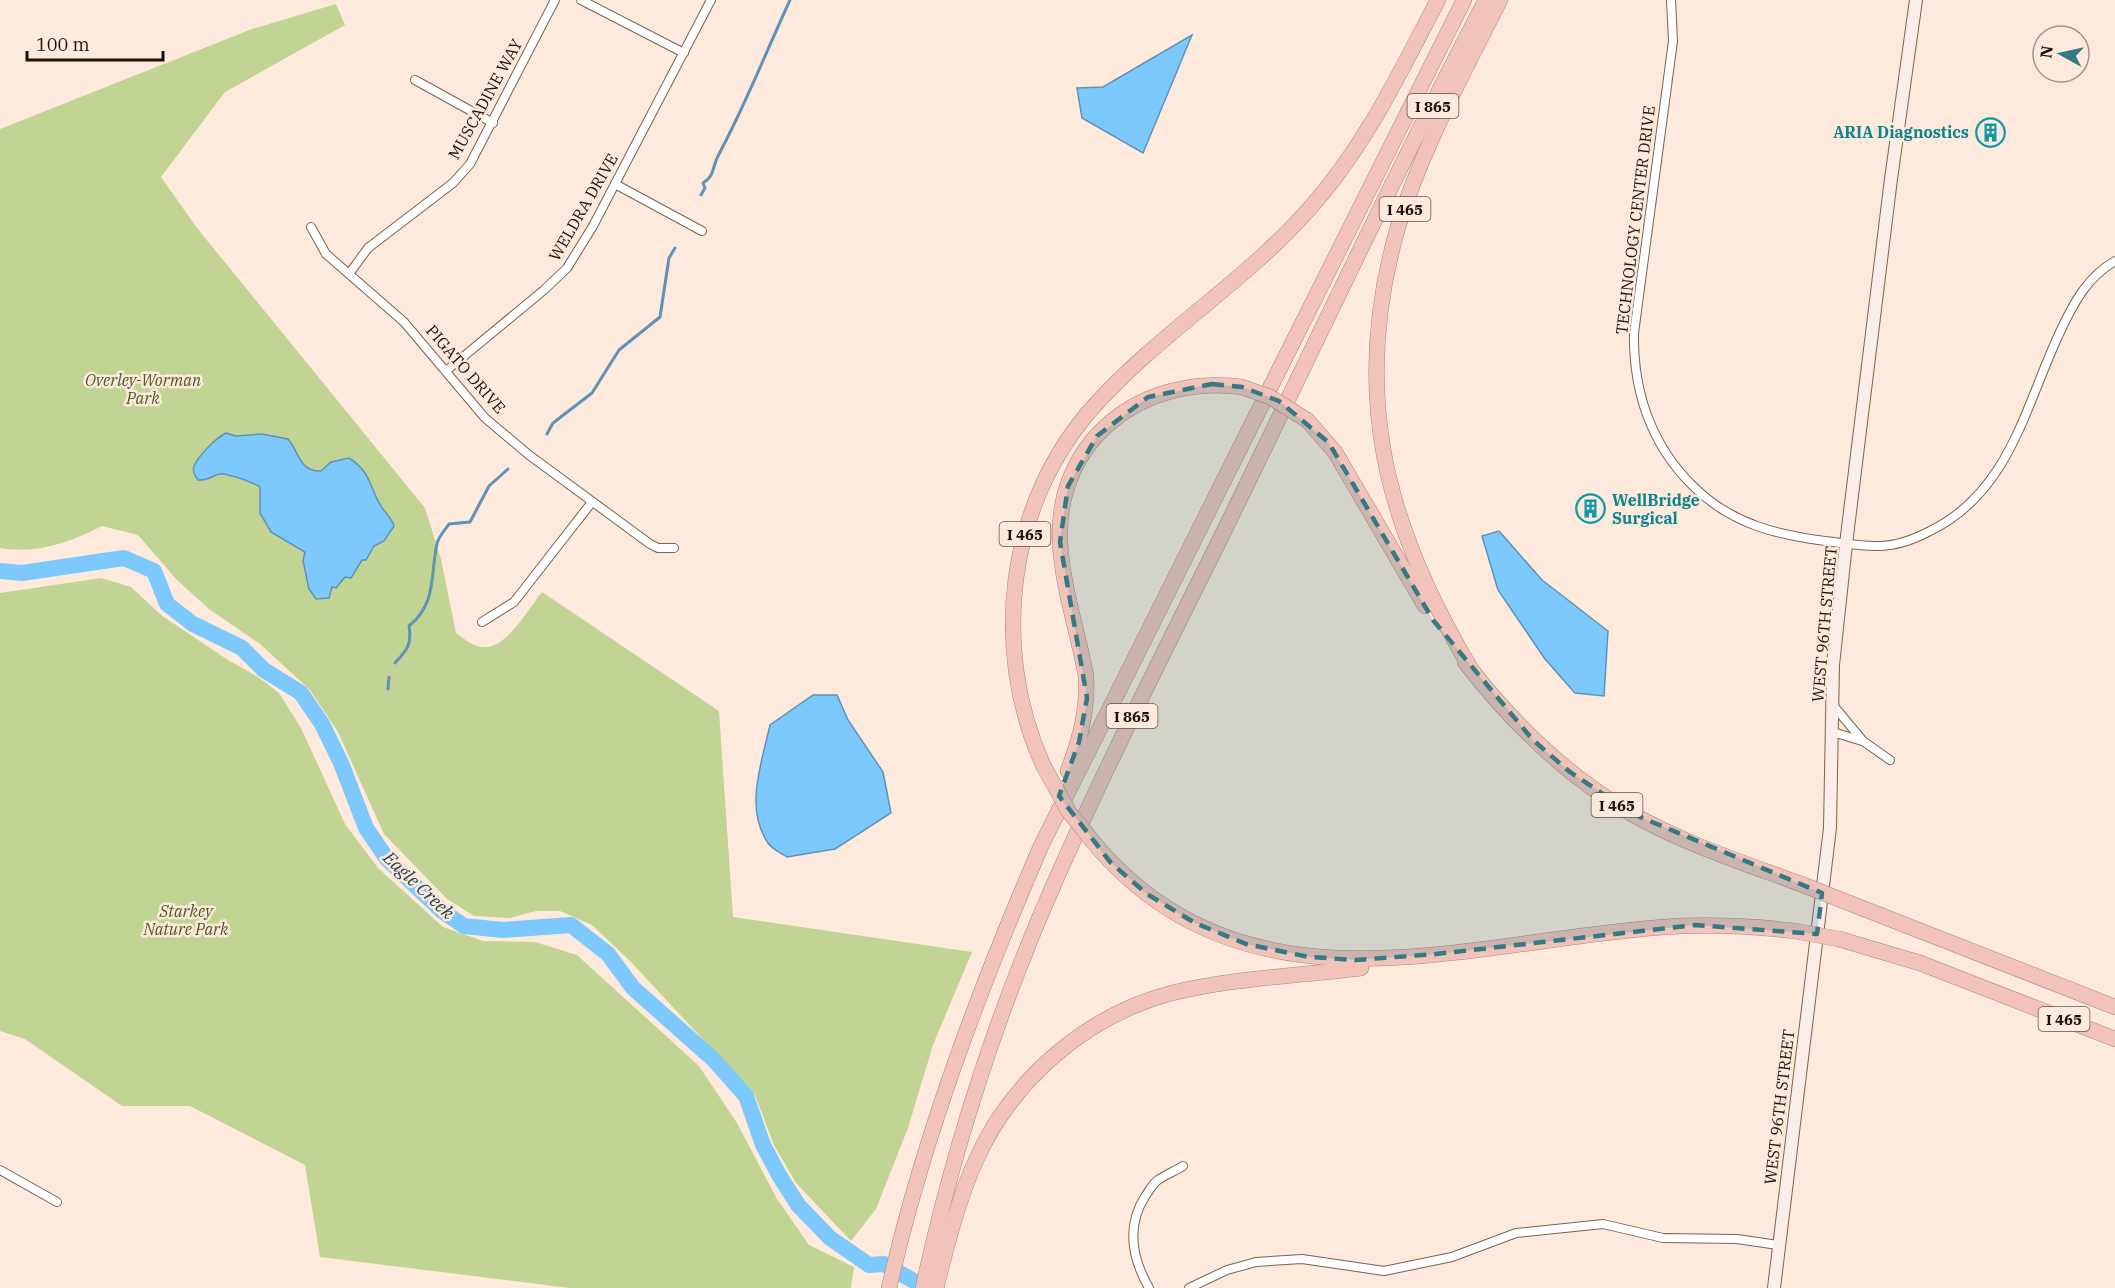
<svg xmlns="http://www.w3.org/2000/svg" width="2115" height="1288" font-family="'IBM Plex Serif',serif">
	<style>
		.green { fill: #c2d493 }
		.water { fill: #7dc9fe; stroke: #6092b5; stroke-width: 1.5 }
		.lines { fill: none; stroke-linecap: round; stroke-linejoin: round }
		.stream { stroke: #6092b5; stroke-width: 3 }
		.river { stroke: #7dc9fe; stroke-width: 16 }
		.minor-casing { stroke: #7c624f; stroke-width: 10 }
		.secondary-casing { stroke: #7c624f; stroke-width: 14 }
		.motorway-casing { stroke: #a7857c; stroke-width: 16 }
		.minor { stroke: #fff; stroke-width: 8 }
		.secondary { stroke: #fbedea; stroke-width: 12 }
		.motorway { stroke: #f2c3b9; stroke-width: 15 }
		.motorway-bridge-casing { stroke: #a7857c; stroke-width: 16; stroke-linecap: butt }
		.motorway-bridge { stroke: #f2c3b9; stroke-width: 15 }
		.marked { fill: #337a84; fill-opacity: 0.2; stroke: #337a84; stroke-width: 4.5; stroke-dasharray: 12 8; stroke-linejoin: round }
		.labels { text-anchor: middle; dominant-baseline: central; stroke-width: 5; stroke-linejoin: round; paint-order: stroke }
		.shield { fill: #fdeadd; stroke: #60534a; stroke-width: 1.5 }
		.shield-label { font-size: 15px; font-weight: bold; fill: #1d120b }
		.street-label { font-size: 16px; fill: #1d120b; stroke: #fdeadd }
		.culture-label { font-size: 16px; font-weight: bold; fill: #0d838f; stroke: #fdeadd; text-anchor: end }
		.park-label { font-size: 16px; font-style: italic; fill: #4d5a21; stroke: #fdeadd }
		.water-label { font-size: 18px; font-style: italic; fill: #1a3b51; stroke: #fdeadd }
	</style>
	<rect width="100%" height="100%" fill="#fdeadd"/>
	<g class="green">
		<path d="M336,4L345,25L225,92L161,177L197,228L425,508L441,559L456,633C463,638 471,645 481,647C506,651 528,609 542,592L719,711L733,917L972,952L933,1045L908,1128L876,1209L851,1241L796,1183L774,1145L755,1095L630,961L592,925L560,911H536L510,918L474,916L447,899L384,834L338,732L310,690L260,644L209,609L177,580L138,535L102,526C69,543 37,554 0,548V129L252,29Z"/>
		<path d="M101,578L131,587L161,615L228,660L258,677L279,693L301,728L345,824L378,868L443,927L483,941L535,942L577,955L699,1066L737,1123L777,1199L809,1245L854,1267L851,1288H570L320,1257L305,1165L190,1106H122L25,1039L0,1031V593Z"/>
	</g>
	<g class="water">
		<path d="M1192,35L1143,153L1082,118L1077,88L1103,87Z"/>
		<path d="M226,433L236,436L262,434L288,439C299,451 299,472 321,471L331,462L349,458C372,473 368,485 381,506C385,513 392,518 394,526L384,541L374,546L366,560H362L351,578L345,577L336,588L332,587L329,598L316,599L309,589L303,561L305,552L271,532L260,513V487C254,483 228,473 220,474C213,475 208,481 198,480C195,476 192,471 194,466C199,455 216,438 226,433Z"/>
		<path d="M1499,531L1542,580L1608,631L1604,696L1575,693L1545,659L1498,590L1482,536Z"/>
		<path d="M813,695H837L848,720L883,772L891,813L835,849L787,857C781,853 772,849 768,843C744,808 762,762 770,725Z"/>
	</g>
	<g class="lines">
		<g class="stream">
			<path d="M701,195L705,188L703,183C715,176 712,167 718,156C745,106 766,52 790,0"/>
			<path d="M547,434L553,423L592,393L619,350L660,317L669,258L675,248"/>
			<path d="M395,663C407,650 412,645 409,626C437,603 430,576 437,544C438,537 445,530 449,524L470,522L489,486L508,469"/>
			<path d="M388,689L389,677"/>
		</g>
		<path class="river" d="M0,571L22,573L124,558L154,571L167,604L193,624L242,648L264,670L301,693L322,724L341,763L366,828L387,859L442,911L464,926L503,930L571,925L608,954L633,988L713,1059L746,1096L763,1145L779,1175L798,1205L830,1238L869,1265L884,1264L926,1288"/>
		<defs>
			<g id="minor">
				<path d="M581,0L684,53"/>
				<path d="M1671,0L1673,41L1634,333C1633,391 1651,445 1693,486C1732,525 1780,536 1833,542C1848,544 1863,546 1878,546C1897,546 1913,540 1930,531C2010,492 2025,406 2060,332C2073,304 2087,277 2115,261"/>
				<path d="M415,80L493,123"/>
				<path d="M615,184L702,231"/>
				<path d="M311,227L326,254L404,322L485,418L529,455L650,544L658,548H674"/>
				<path d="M349,274L368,248L453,183L470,164L555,0"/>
				<path d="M446,371L544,290L567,268L593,226L711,0"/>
				<path d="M482,622L514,602L592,502"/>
				<path d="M1833,705L1863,741L1890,760"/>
				<path d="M1833,732L1862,741"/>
				<path d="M0,1170L57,1202"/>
				<path d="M1149,1288C1132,1258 1126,1225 1146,1195C1150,1190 1153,1183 1158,1180C1165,1175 1175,1171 1183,1166"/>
				<path d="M1189,1288L1227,1270L1256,1262L1302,1259L1384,1271L1452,1257L1516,1233L1603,1224L1663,1238L1737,1239L1778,1245"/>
			</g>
			<path id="secondary" d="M1774,1288L1830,828L1833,665L1846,544L1891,179L1916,0"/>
			<g id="motorway">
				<path d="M1307,420L1335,452L1425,606"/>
				<path d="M1465,662C1512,723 1565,775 1632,814C1685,844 1744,863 1801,884"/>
				<path d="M1471,669C1385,525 1350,392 1398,227C1422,148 1463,74 1500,0"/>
				<path d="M1043,765C990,647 1007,502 1095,405C1160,333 1246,281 1310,208C1365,147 1400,72 1438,0"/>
				<path d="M1068,771C1080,739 1088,710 1086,676C1078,632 1062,586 1060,541C1056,438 1144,374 1242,387"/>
				<path d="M1099,849C1253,1023 1467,941 1664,927C1708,924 1752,926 1795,931"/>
				<path d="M1844,901L2115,1007"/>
				<path d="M1839,939L1920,963L2115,1039"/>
				<path d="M889,1288C924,1135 979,990 1041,846L1464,0"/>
				<path d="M923,1288C953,1150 997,1013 1054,884C1108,761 1170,641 1229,521C1314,347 1396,171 1486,0"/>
				<path d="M936,1288C947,1245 958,1199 977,1158C1013,1079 1087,1015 1172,993C1233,978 1298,976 1361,968"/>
			</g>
		</defs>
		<use href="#minor" class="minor-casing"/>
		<use href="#secondary" class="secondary-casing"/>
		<use href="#motorway" class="motorway-casing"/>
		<use href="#minor" class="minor"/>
		<use href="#secondary" class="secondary"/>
		<use href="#motorway" class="motorway"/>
		<defs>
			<g id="motorway-bridge">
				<path d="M1242,387L1270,397L1307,420"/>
				<path d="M1043,765L1069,812L1099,849"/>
				<path d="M1801,884L1844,901"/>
				<path d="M1795,931L1839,939"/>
			</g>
		</defs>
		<use href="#motorway-bridge" class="motorway-bridge-casing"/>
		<use href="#motorway-bridge" class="motorway-bridge"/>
	</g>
	<path class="marked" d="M1212,384L1242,387L1279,401L1329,443L1433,620L1533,740L1570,772L1633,814L1822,893L1817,934L1695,925L1436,954L1356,960L1309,957L1246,944L1195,923L1147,894L1111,863L1059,796L1079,742L1087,698L1060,542L1068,486L1097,436L1148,397Z"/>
	<defs>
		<symbol id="building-ring" viewBox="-11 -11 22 22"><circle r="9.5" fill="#fdeadd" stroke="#0f9aa8" stroke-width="1.5"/><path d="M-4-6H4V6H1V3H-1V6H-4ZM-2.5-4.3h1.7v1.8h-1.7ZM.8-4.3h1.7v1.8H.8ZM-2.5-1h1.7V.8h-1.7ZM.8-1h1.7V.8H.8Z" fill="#0f9aa8"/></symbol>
	</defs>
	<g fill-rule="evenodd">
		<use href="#building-ring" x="1974" y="116" width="33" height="33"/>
		<use href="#building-ring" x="1574" y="492" width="33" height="33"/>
	</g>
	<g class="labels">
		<g class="shield">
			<rect x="1407.5" y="94" width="51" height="24" rx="4.5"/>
			<rect x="1379.5" y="197" width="51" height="24" rx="4.5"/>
			<rect x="999.5" y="522" width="51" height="24" rx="4.5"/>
			<rect x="1106.5" y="704" width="51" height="24" rx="4.5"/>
			<rect x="1591.5" y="793" width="51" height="24" rx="4.5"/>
			<rect x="2038.5" y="1007" width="51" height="24" rx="4.5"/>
		</g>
		<g class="shield-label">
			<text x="1433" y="106">I 865</text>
			<text x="1405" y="209">I 465</text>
			<text x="1025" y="534">I 465</text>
			<text x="1132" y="716">I 865</text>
			<text x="1617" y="805">I 465</text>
			<text x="2064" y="1019">I 465</text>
		</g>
		<g class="street-label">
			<text transform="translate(485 99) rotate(-61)">MUSCADINE WAY</text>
			<text transform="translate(583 207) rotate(-60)">WELDRA DRIVE</text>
			<text transform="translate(1635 220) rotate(-83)">TECHNOLOGY CENTER DRIVE</text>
			<text transform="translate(466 369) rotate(49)">PIGATO DRIVE</text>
			<text transform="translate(1824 624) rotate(-85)">WEST 96TH STREET</text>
			<text transform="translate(1779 1107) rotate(-83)">WEST 96TH STREET</text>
		</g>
		<g class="culture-label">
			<text x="1969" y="132">ARIA Diagnostics</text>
			<text x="1612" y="500" text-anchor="start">WellBridge<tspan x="1612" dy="18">Surgical</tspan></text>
		</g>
		<g class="park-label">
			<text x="143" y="380">Overley-Worman<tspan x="143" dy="18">Park</tspan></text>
			<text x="186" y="911">Starkey<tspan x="186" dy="18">Nature Park</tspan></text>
		</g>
		<g class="water-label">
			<text transform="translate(419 885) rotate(43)">Eagle Creek</text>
		</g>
	</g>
	<g transform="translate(2061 54) rotate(278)"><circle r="28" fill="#fdeadd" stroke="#a39489" stroke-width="1.5"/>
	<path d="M0-4.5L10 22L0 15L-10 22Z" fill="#337a84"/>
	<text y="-9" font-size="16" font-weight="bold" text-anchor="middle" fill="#1d120b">N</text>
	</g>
	<path d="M27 51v9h136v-9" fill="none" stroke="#1d120b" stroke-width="3"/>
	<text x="36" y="51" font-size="18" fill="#1d120b" stroke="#fdeadd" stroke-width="4.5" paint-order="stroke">100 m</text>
</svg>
